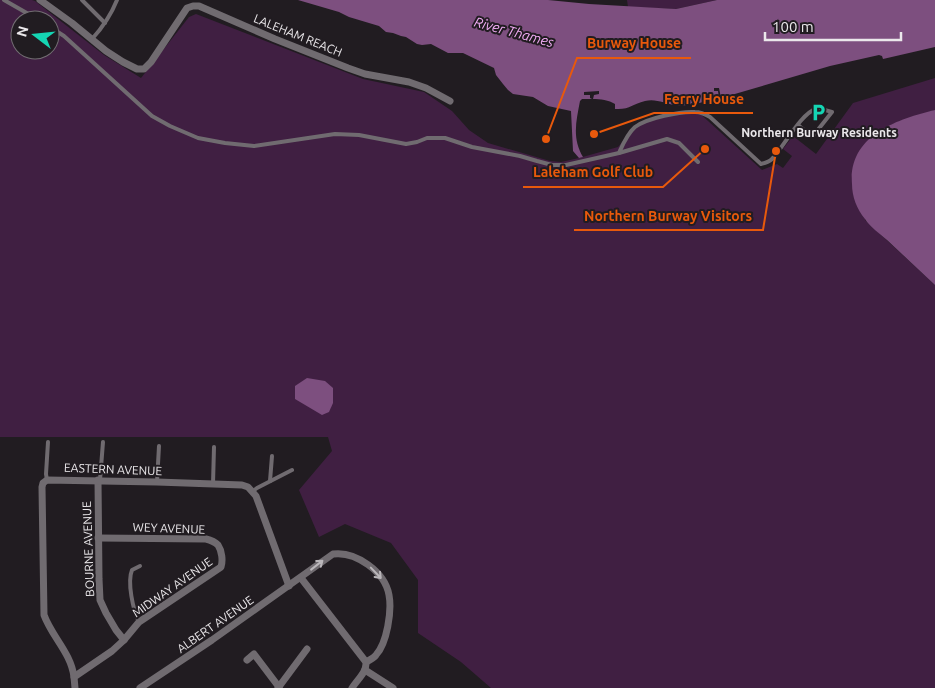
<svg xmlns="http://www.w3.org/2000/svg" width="935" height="688" font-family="Ubuntu,sans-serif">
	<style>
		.green { fill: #401f42; fill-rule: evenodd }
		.water { fill: #7d4f7f }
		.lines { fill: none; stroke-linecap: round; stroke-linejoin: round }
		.service { stroke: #706b70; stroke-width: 4 }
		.minor { stroke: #706b70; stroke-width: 7 }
		.oneway { stroke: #bab6ba }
		.labels { text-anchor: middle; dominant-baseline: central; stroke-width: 4; stroke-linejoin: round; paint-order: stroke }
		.street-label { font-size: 12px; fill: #ebe8eb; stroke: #211c21 }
		.poi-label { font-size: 12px; font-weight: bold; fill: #ebe8eb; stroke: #211c21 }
		.water-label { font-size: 14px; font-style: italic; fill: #f0abf3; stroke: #211c21 }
		.leader { fill: none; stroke: #e8590c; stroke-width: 2 }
		.callout-dot { fill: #e8590c; stroke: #211c21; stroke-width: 2 }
		.callout-label { font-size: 14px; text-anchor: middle; font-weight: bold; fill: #e8590c; stroke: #211c21; stroke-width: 4; stroke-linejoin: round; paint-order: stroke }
	</style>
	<rect width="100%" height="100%" fill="#211c21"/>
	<g class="green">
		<path d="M0,0H32L35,1L104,55L141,78L189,17L196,14L363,79L424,92L452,111L469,130L488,143L550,161L561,162L579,158L618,147L635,127L650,119L697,111L762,170L777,164L783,168L792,156L783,149L793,136L816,154L853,103L935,78V110L895,123L878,131L865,220L935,285V688H491L461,662L418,633V580L391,543L345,524L319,537L299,490L332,451L328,437H0ZM20,20H50V50H20Z"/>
		<path d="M627,0H717L676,9L628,7Z"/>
	</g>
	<g class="water">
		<path d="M298,0H548L589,4L676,9L717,0H935V47L883,59L882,56L879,55L830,66L721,98L719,88H714V91H718L719,98C706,101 688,107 676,105C665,104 656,98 645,101C632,104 630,110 615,109V104C609,100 600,99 593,99L594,95L599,94V91L584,92V95H590V98L592,99H582L580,101C576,122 572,138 583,157L579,158L573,151L571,111L548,106L533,97L513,94L508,90L503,84L496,75L494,68L463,53H448L431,44L422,45L417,44L406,37L401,36L393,33L386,32L379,26L349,17L339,12Z"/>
		<path d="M935,110V285C919,270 903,255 887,240C880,234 870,227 865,219C857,209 852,197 852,184C848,136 897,119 935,110Z"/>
		<path d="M307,378L325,381L333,388V403L329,412L322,415L295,399V386Z"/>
	</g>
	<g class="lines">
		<g class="service">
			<path d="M4,0L39,20"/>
			<path d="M82,0L105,23"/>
			<path d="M50,27L64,36L152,116L170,126L198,138L225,143L254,146L335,134L359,135L406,144L417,142L427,138H445L472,147L520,156L537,161L552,165H566L619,153L667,139L679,143L698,162"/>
			<path d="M92,39C103,27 111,15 117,0"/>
			<path d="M619,153C623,144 627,134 635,127C647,118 681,111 695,112C701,112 705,114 710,117L761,164C765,163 769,162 772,159C783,148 801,113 816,109C822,108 827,111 832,112L813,136L810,135L798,125"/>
			<path d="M47,480L46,474L48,442"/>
			<path d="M100,480L103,442"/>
			<path d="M270,481L272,456"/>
			<path d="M157,482L159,446"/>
			<path d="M213,484L214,447"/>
			<path d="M253,491L257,488L292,470"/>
			<path d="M139,622C133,610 127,582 132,570L140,566"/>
		</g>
		<g class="minor">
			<path d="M40,0L72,23L106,51L123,62L137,69H144L151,62L187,8L193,6H199L275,39L348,68L365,74L409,82L426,88L450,101"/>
			<path d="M98,480L99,579L100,600L106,613L116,630L124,640"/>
			<path d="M301,578L366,662C367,672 357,680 352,688"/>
			<path d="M247,660L254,654L279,687"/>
			<path d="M365,670L393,688"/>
			<path d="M74,677C71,653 52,637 44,615L42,487L43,483L47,480L157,482L242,485L248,487L256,496L289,586"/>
			<path d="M75,688L74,677L112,651L124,640L139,622L145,618L221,567C223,561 222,551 218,545C215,542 210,540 206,539L98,538"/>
			<path d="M140,688L212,640L333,554C356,551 385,572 389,595C392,611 387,643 376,655C374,658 370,660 366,662"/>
			<path d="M278,688L307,649"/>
		</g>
	</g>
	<defs><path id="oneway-shaft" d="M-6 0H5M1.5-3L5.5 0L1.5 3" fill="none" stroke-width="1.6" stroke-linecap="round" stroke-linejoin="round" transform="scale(1.25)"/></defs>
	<g class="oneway">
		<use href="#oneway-shaft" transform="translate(317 565) rotate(-38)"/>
		<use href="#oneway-shaft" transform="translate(376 573) rotate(46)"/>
	</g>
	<defs>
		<symbol id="parking-bare" viewBox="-9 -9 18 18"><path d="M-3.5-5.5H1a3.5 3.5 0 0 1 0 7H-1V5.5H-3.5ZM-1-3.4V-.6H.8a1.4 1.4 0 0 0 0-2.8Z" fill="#15d5b3" stroke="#211c21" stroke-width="2.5" paint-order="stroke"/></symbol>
	</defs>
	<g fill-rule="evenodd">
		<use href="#parking-bare" x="806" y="100" width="25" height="25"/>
	</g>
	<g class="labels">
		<g class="street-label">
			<text transform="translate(298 35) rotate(22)">LALEHAM REACH</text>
			<text transform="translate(113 469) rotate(2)">EASTERN AVENUE</text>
			<text transform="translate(169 528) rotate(2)">WEY AVENUE</text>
			<text transform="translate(88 549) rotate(-92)">BOURNE AVENUE</text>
			<text transform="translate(172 587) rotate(-35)">MIDWAY AVENUE</text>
			<text transform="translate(215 624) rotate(-35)">ALBERT AVENUE</text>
		</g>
		<g class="poi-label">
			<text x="819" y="132">Northern Burway Residents</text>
		</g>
		<g class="water-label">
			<text transform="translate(514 32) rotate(15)">River Thames</text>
		</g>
	</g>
	<path class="leader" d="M546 139L577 58H691M594 134L654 113H753M705 149L663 187H523M776 151L763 230H574"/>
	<g class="callout-dot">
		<circle cx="546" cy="139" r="5"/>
		<circle cx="594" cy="134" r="5"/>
		<circle cx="705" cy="149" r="5"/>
		<circle cx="776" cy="151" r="5"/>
	</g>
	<g class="callout-label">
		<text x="634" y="48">Burway House</text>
		<text x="704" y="104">Ferry House</text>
		<text x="593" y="177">Laleham Golf Club</text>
		<text x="668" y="221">Northern Burway Visitors</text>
	</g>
	<g transform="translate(35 35) rotate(286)"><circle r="24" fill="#211c21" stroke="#726e72"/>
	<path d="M0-4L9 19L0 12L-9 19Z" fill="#15d5b3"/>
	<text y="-8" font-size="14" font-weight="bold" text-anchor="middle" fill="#ebe8eb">N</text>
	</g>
	<path d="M765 32v8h136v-8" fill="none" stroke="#ebe8eb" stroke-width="2.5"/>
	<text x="772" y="32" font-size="15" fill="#ebe8eb" stroke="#211c21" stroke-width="4" paint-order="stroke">100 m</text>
</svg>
